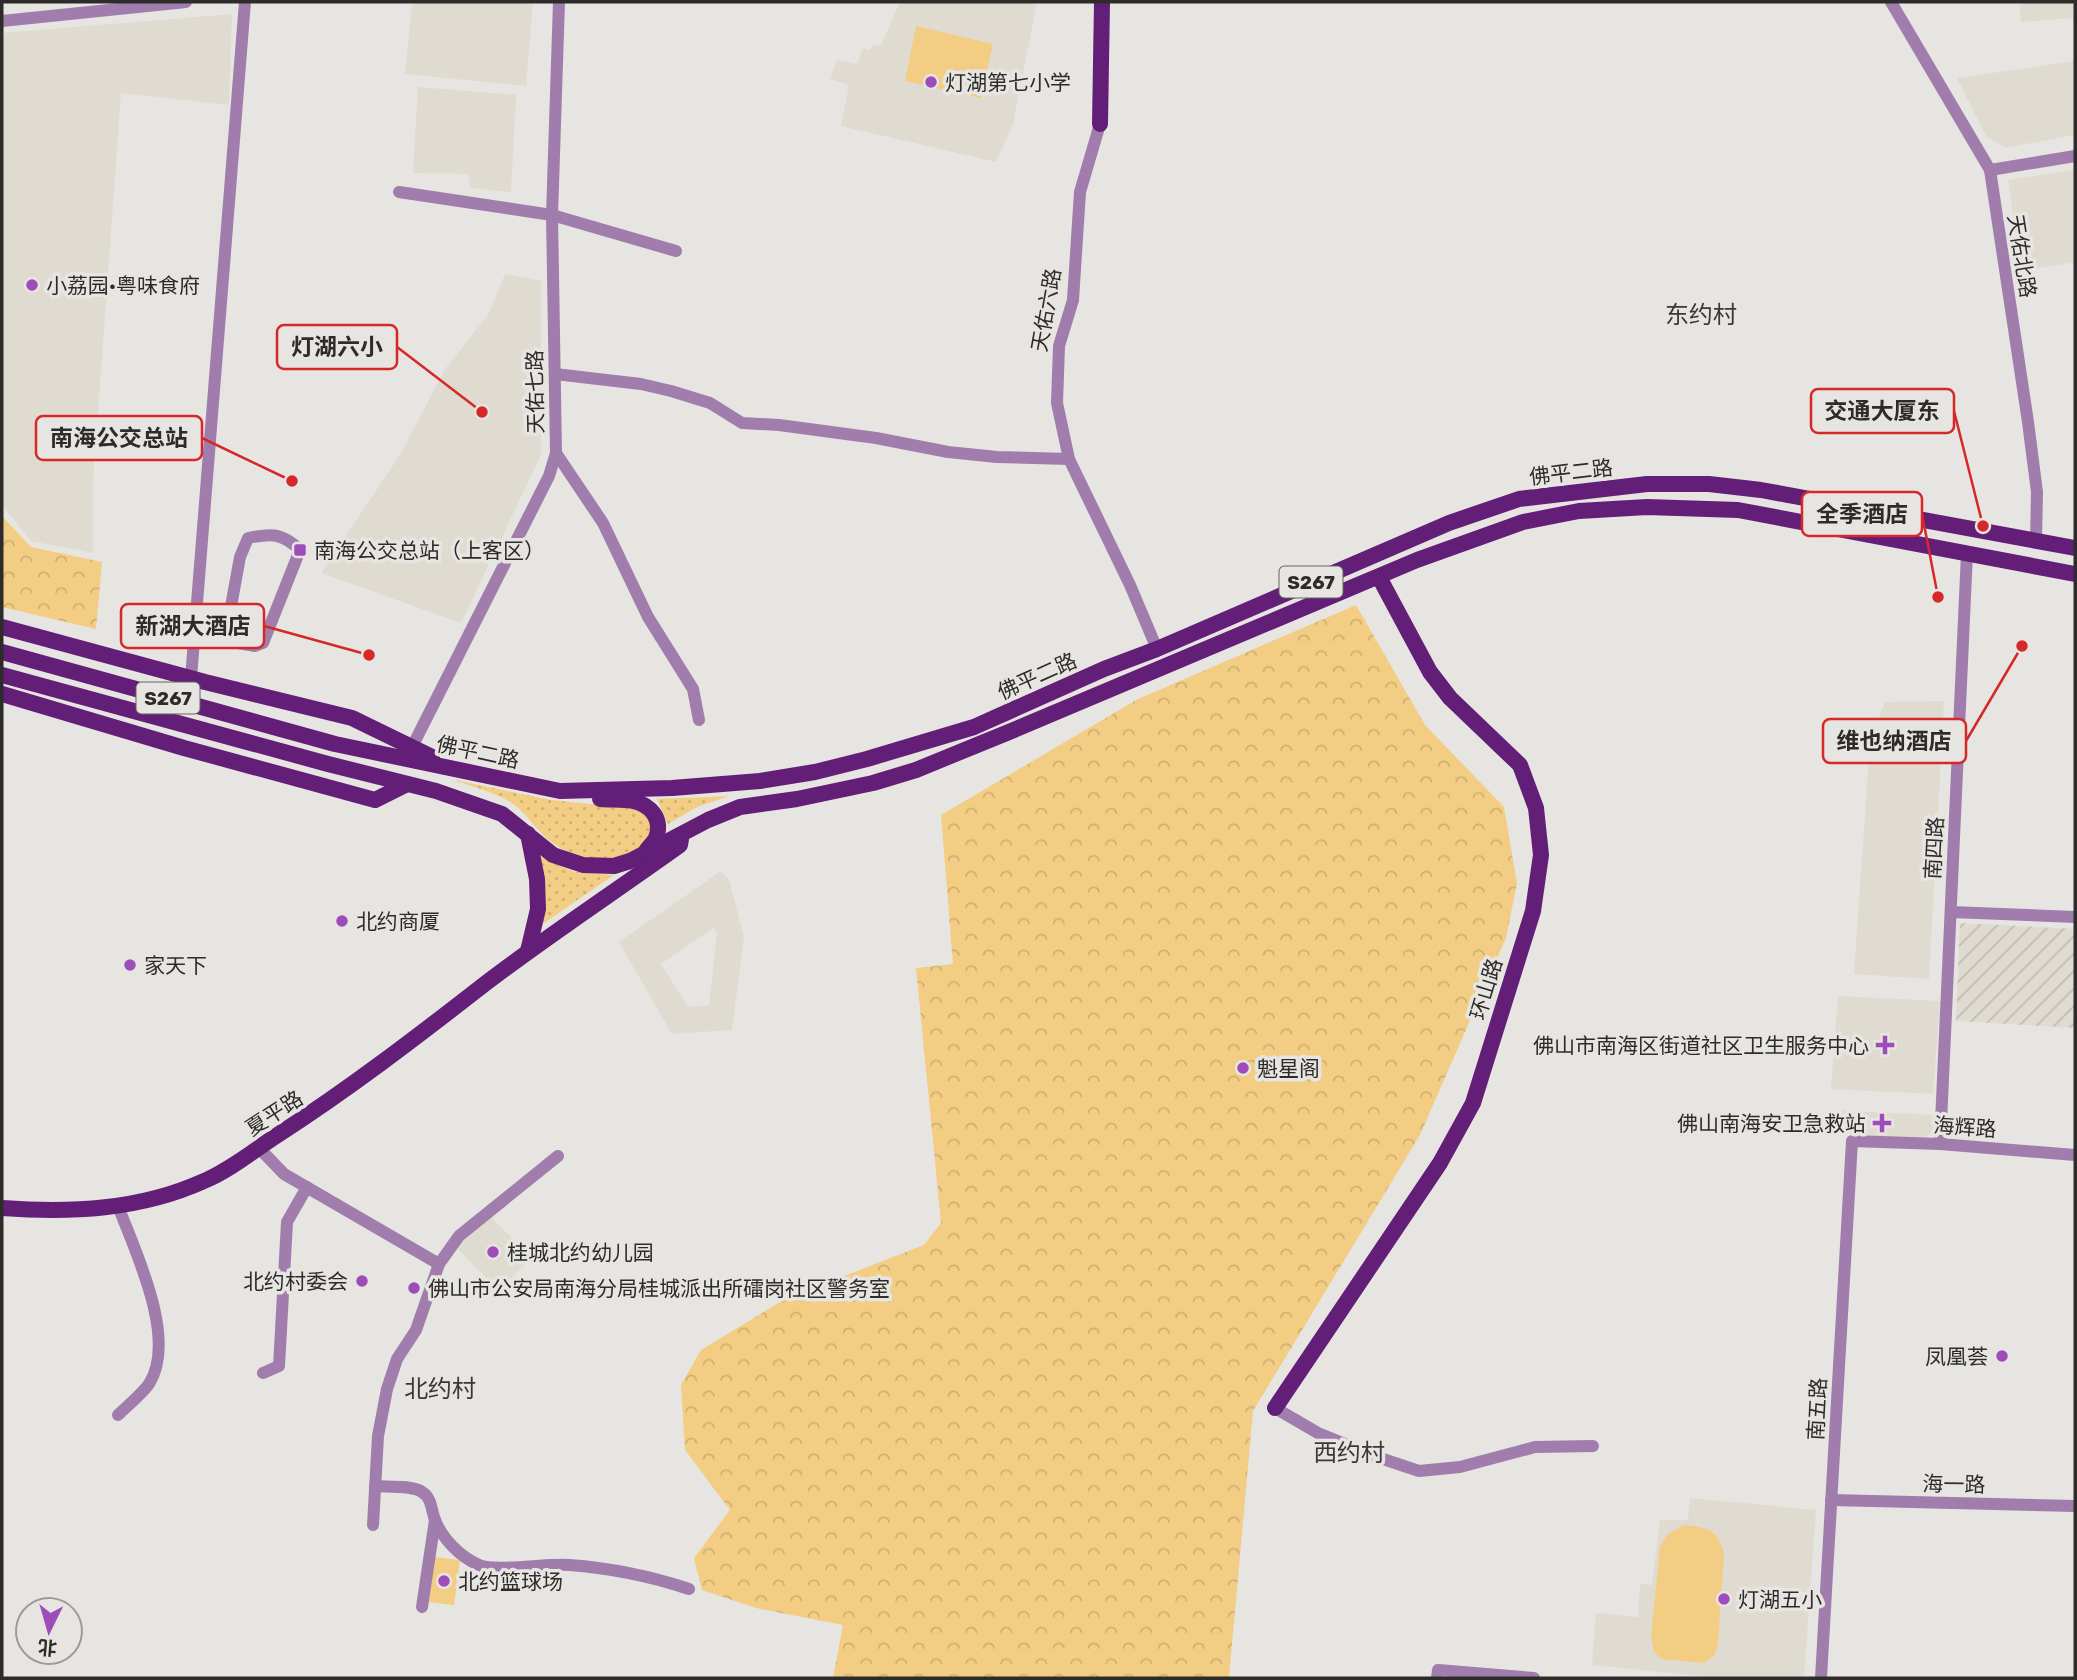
<svg xmlns="http://www.w3.org/2000/svg" width="2077" height="1680" font-family="Rubik,'Noto Sans SC',sans-serif">
	<style>
		.built { fill: #e0dbd0; fill-rule: evenodd }
		.industrial { fill: url(#industrial-furrows) }
		.grass { fill: url(#grass-dots) }
		.park { fill: url(#park-crowns) }
		.pitch { fill: #f2cd83 }
		.lines { fill: none; stroke-linecap: round; stroke-linejoin: round }
		.minor { stroke: #a07dac; stroke-width: 12 }
		.major { stroke: #631e78; stroke-width: 16 }
		.poi-dot { fill: #9f4cbb; stroke: #e7e5e1; stroke-width: 2.5 }
		.labels { text-anchor: middle; dominant-baseline: central; stroke-width: 7; stroke-linejoin: round; paint-order: stroke }
		.shield { fill: #e7e5e1; stroke: #656461; stroke-width: 2 }
		.shield-label { font-size: 19px; font-weight: bold; fill: #2d2c2a }
		.poi-label { font-size: 21px; fill: #2d2c2a; stroke: #e7e5e1; text-anchor: start }
		.street-label { font-size: 21px; fill: #2d2c2a; stroke: #e7e5e1 }
		.quarter-label { font-size: 24px; fill: #3a3935; stroke: #e7e5e1 }
		.leader { fill: none; stroke: #d62828; stroke-width: 2.5 }
		.callout-dot { fill: #d62828; stroke: #e7e5e1; stroke-width: 2.5 }
		.callout { fill: #e7e5e1; stroke: #d62828; stroke-width: 2.5 }
		.callout-label { font-size: 23px; text-anchor: middle; font-weight: bold; fill: #2d2c2a }
	</style>
	<defs>
		<pattern id="industrial-furrows" width="10" height="10" patternUnits="userSpaceOnUse" patternTransform="scale(1.75)"><rect width="10" height="10" fill="#e0dbd0"/><path d="M-1 1l2-2M0 10L10 0M9 11l2-2" fill="none" stroke="#c0bcb3"/></pattern>
		<pattern id="grass-dots" width="8" height="8" patternUnits="userSpaceOnUse" patternTransform="scale(1.75)"><rect width="8" height="8" fill="#f2cd83"/><path d="M2 2h.1M6 6h.1" fill="none" stroke="#d0b071" stroke-width="1.8" stroke-linecap="round"/></pattern>
		<pattern id="park-crowns" width="20" height="18" patternUnits="userSpaceOnUse" patternTransform="scale(1.75)"><rect width="20" height="18" fill="#f2cd83"/><path d="M2 6a3 3 0 1 1 6 0M12 15a3 3 0 1 1 6 0" fill="none" stroke="#d0b071"/></pattern>
	</defs>
	<rect width="100%" height="100%" fill="#e7e5e1"/>
	<g class="built">
		<path d="M412,2H533L526,86L405,74Z"/>
		<path d="M900,2H1037L1013,124L996,162L841,126L849,85L830,79L837,60L857,64L863,48L869,50L874,45H881Z"/>
		<path d="M2019,2H2075V30L2073,18L2021,22Z"/>
		<path d="M232,14L229,105L121,93L93,482V553L31,541L2,505V33Z"/>
		<path d="M2075,61V135L2005,148L1986,136L1957,78Z"/>
		<path d="M418,87L516,95L511,192L470,188L468,174L413,173Z"/>
		<path d="M2075,170V262L2021,271L2008,180Z"/>
		<path d="M505,274L541,281V455L461,623L321,573L400,455L445,369L488,315Z"/>
		<path d="M1944,701L1929,979L1854,974L1870,742L1885,702Z"/>
		<path d="M721,871L729,880L744,937L732,1030L672,1034L619,942ZM713,928L717,933L709,1005L688,1007L661,964Z"/>
		<path d="M1838,996L1940,1001L1933,1094L1831,1089Z"/>
		<path d="M1830,1110L1936,1115L1933,1131L1925,1139L1828,1133Z"/>
		<path d="M488,1214L532,1258L498,1290L455,1246Z"/>
		<path d="M1690,1498L1816,1510L1804,1678H1719L1592,1665L1596,1613L1638,1617L1640,1584L1652,1585L1660,1520H1688Z"/>
	</g>
	<path class="industrial" d="M1960,923L2075,929V1028L1956,1021Z"/>
	<g class="grass">
		<path d="M455,780L551,800L589,804L637,806L648,813L652,835C628,868 580,865 550,841C537,831 528,816 516,806C502,794 472,787 455,780Z"/>
		<path d="M729,796L697,807L668,824L657,799Z"/>
		<path d="M536,852L553,863L575,872L614,875L541,925Z"/>
	</g>
	<g class="park">
		<path d="M2,516L31,547L102,562L96,629L2,607Z"/>
		<path d="M1356,605L1425,725L1504,807L1517,883L1506,938L1420,1135L1253,1411L1229,1678H833L843,1625L756,1608L702,1590L694,1558L730,1510L685,1450L681,1385L701,1350L785,1299L924,1245L941,1223L916,968L953,964L941,815L1138,699Z"/>
	</g>
	<g class="pitch">
		<path d="M916,26L993,44L981,98L905,81Z"/>
		<path d="M1684,1525C1707,1528 1717,1528 1724,1553L1718,1644L1714,1656L1704,1663L1661,1659L1654,1651L1651,1637L1660,1546L1668,1534Z"/>
		<path d="M434,1557L460,1560L454,1605L429,1602Z"/>
	</g>
	<g class="lines">
		<g class="minor">
			<path d="M1891,2L1990,170L2028,422L2037,492L2036,542"/>
			<path d="M2,21L186,2"/>
			<path d="M1100,124L1080,192L1073,300L1059,346L1057,403L1069,459L1130,585L1157,649"/>
			<path d="M1990,170L2075,156"/>
			<path d="M399,192L552,215L676,251"/>
			<path d="M555,374L641,384L671,391L710,403L742,423L779,425L876,438L948,452L997,457L1069,459"/>
			<path d="M556,453L603,523L648,617L693,689L699,720"/>
			<path d="M194,635L255,646L263,643L300,550C282,533 272,533 248,538L240,557L225,639"/>
			<path d="M191,678L245,2"/>
			<path d="M412,747L549,476L556,453L552,215L559,2"/>
			<path d="M1951,912L2075,917"/>
			<path d="M1940,1144L1967,553"/>
			<path d="M259,1148L284,1174L439,1264"/>
			<path d="M118,1206C135,1251 178,1339 149,1384C141,1395 128,1405 118,1415"/>
			<path d="M263,1373L279,1366L287,1222L307,1187"/>
			<path d="M1275,1408L1318,1433L1377,1457L1419,1471L1460,1467L1535,1447L1593,1446"/>
			<path d="M375,1486C387,1487 413,1485 422,1492C432,1498 431,1510 435,1520C442,1538 460,1557 479,1565C496,1572 547,1563 569,1565C610,1568 650,1576 689,1589"/>
			<path d="M1831,1500L2075,1506"/>
			<path d="M373,1525L378,1436L387,1389L397,1359L416,1330L439,1264L459,1236L558,1156"/>
			<path d="M422,1607L435,1520"/>
			<path d="M1437,1678L1438,1670L1534,1678"/>
			<path d="M1821,1678L1852,1141L1940,1144L2075,1155"/>
		</g>
		<g class="major">
			<path d="M1100,124L1102,2"/>
			<path d="M2,627L205,682L352,718L432,757"/>
			<path d="M2,652L335,744L560,791L672,788L760,781L815,772L867,759L974,727L1104,669L1157,649L1449,523L1519,499L1647,484H1709L1761,490L2075,548"/>
			<path d="M2,675L328,764L436,791L502,814L553,855L583,865L614,866L630,861L708,820L740,807L797,799L873,783L916,770L1009,732L1417,560L1523,522L1579,511L1647,507L1738,510L2075,574"/>
			<path d="M2,694L184,748L375,800L407,784"/>
			<path d="M600,799C611,800 623,799 633,801C651,805 663,819 656,838C654,842 649,847 646,851"/>
			<path d="M528,951L538,909L537,879L528,834"/>
			<path d="M2,1208C71,1213 140,1210 204,1181C230,1170 253,1151 276,1136C349,1089 418,1036 486,983C549,935 616,891 680,845L681,839"/>
			<path d="M1275,1408L1440,1163L1473,1103L1533,911L1541,855L1536,808L1520,765L1450,698L1430,672L1379,577"/>
		</g>
	</g>
	<g class="poi-dot">
		<circle cx="931" cy="82" r="7"/>
		<circle cx="32" cy="285" r="7"/>
		<rect x="293" y="543" width="14" height="14" rx="3.5"/>
		<circle cx="342" cy="921" r="7"/>
		<circle cx="130" cy="965" r="7"/>
		<path d="M1881.5 1034.5h7v7h7v7h-7v7h-7v-7h-7v-7h7z"/>
		<circle cx="1243" cy="1068" r="7"/>
		<path d="M1878.5 1112.5h7v7h7v7h-7v7h-7v-7h-7v-7h7z"/>
		<circle cx="493" cy="1252" r="7"/>
		<circle cx="362" cy="1281" r="7"/>
		<circle cx="414" cy="1288" r="7"/>
		<circle cx="2002" cy="1356" r="7"/>
		<circle cx="444" cy="1581" r="7"/>
		<circle cx="1724" cy="1599" r="7"/>
	</g>
	<g class="labels">
		<g class="shield">
			<rect x="1279.5" y="566.5" width="63" height="31" rx="5"/>
			<rect x="136.5" y="682.5" width="63" height="31" rx="5"/>
		</g>
		<g class="shield-label">
			<text x="1311" y="582">S267</text>
			<text x="168" y="698">S267</text>
		</g>
		<g class="poi-label">
			<text x="945" y="82">灯湖第七小学</text>
			<text x="46" y="285">小荔园·粤味食府</text>
			<text x="314" y="550">南海公交总站（上客区）</text>
			<text x="356" y="921">北约商厦</text>
			<text x="144" y="965">家天下</text>
			<text x="1869" y="1045" text-anchor="end">佛山市南海区街道社区卫生服务中心</text>
			<text x="1257" y="1068">魁星阁</text>
			<text x="1866" y="1123" text-anchor="end">佛山南海安卫急救站</text>
			<text x="507" y="1252">桂城北约幼儿园</text>
			<text x="348" y="1281" text-anchor="end">北约村委会</text>
			<text x="428" y="1288">佛山市公安局南海分局桂城派出所礌岗社区警务室</text>
			<text x="1988" y="1356" text-anchor="end">凤凰荟</text>
			<text x="458" y="1581">北约篮球场</text>
			<text x="1738" y="1599">灯湖五小</text>
		</g>
		<g class="street-label">
			<text transform="translate(2022 256) rotate(81)">天佑北路</text>
			<text transform="translate(1046 310) rotate(-80)">天佑六路</text>
			<text transform="translate(535 392) rotate(-91)">天佑七路</text>
			<text transform="translate(1571 472) rotate(-7)">佛平二路</text>
			<text transform="translate(1037 676) rotate(-24)">佛平二路</text>
			<text transform="translate(478 752) rotate(12)">佛平二路</text>
			<text transform="translate(1934 848) rotate(-87)">南四路</text>
			<text transform="translate(1486 989) rotate(-73)">环山路</text>
			<text transform="translate(274 1113) rotate(-33)">夏平路</text>
			<text transform="translate(1965 1127) rotate(4)">海辉路</text>
			<text transform="translate(1817 1409) rotate(-87)">南五路</text>
			<text transform="translate(1954 1484) rotate(1)">海一路</text>
		</g>
		<g class="quarter-label">
			<text x="1701" y="315">东约村</text>
			<text x="440" y="1389">北约村</text>
			<text x="1349" y="1453">西约村</text>
		</g>
	</g>
	<path class="leader" d="M482 412L397 347M1983 526L1954 411M292 481L202 438M1938 597L1922 514M369 655L264 626M2022 646L1966 741"/>
	<g class="callout-dot">
		<circle cx="482" cy="412" r="7"/>
		<circle cx="1983" cy="526" r="7"/>
		<circle cx="292" cy="481" r="7"/>
		<circle cx="1938" cy="597" r="7"/>
		<circle cx="369" cy="655" r="7"/>
		<circle cx="2022" cy="646" r="7"/>
	</g>
	<g class="callout">
		<rect x="277" y="325" width="120" height="44" rx="7"/>
		<rect x="1811" y="389" width="143" height="44" rx="7"/>
		<rect x="36" y="416" width="166" height="44" rx="7"/>
		<rect x="1802" y="492" width="120" height="44" rx="7"/>
		<rect x="121" y="604" width="143" height="44" rx="7"/>
		<rect x="1823" y="719" width="143" height="44" rx="7"/>
	</g>
	<g class="callout-label">
		<text x="337" y="355">灯湖六小</text>
		<text x="1882" y="419">交通大厦东</text>
		<text x="119" y="446">南海公交总站</text>
		<text x="1862" y="522">全季酒店</text>
		<text x="193" y="634">新湖大酒店</text>
		<text x="1894" y="749">维也纳酒店</text>
	</g>
	<rect width="2077" height="1680" fill="none" stroke="#2d2c2a" stroke-width="7"/>
	<g transform="translate(49 1631) rotate(185)"><circle r="33" fill="#e7e5e1" stroke="#9d9b98" stroke-width="2"/>
	<path d="M0-5L12 26L0 18L-12 26Z" fill="#9f4cbb"/>
	<text y="-10" font-size="19" font-weight="bold" text-anchor="middle" fill="#2d2c2a">北</text>
	</g>
</svg>
